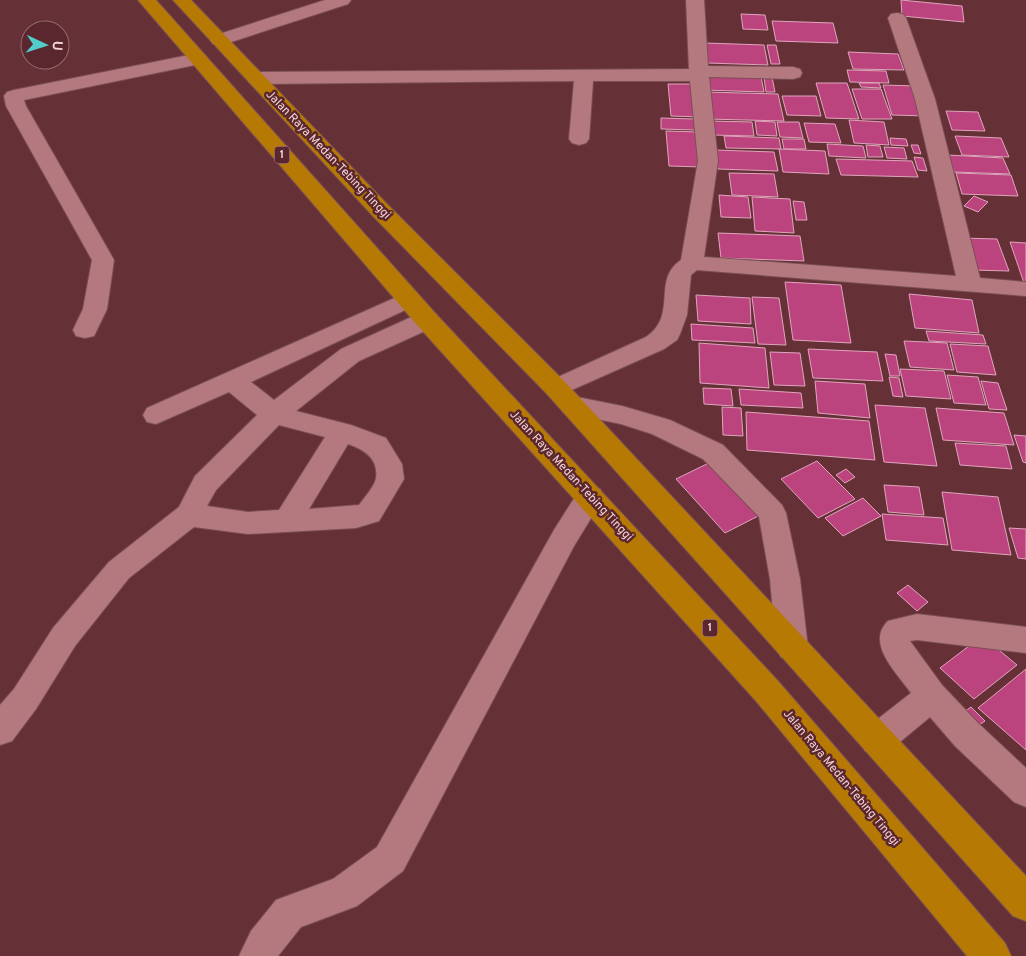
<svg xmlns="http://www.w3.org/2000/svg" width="1026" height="956" font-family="Overpass,sans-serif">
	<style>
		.building { fill: #bc447e; stroke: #dfa5bc }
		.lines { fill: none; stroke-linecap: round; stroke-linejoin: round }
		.minor-casing { stroke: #7b4f56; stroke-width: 2 }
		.highway-casing { stroke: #7b4f56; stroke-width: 2 }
		.minor { fill: #b4797f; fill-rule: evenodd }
		.highway { fill: #b67903; fill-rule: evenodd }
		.labels { text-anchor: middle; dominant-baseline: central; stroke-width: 5; stroke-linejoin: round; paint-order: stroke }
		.shield { fill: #59272d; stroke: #c69fa3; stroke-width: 1 }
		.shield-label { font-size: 11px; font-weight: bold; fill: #f5d3d6 }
		.street-label { font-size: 12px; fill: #f5d3d6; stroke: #59272d }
	</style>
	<rect width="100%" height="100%" fill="#653137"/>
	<g class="building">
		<path d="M901,0L962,6L964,22L902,16Z"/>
		<path d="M741,14L765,15L768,30L743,29Z"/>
		<path d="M772,21L833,23L838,43L776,41Z"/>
		<path d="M705,43L764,45L768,65L707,63Z"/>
		<path d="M767,45H776L780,64H771Z"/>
		<path d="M848,52L898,54L904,70L853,69Z"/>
		<path d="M847,70L886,71L889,83L850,82Z"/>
		<path d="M703,75L761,77L764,92L704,90Z"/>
		<path d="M764,77H772L775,92H766Z"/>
		<path d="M816,83H847L859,119L826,118Z"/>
		<path d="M859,83H879L881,88L861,87Z"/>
		<path d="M668,84H697L701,117L671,116Z"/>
		<path d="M883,85L916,86L926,116L892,115Z"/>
		<path d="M852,89H881L892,119H862Z"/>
		<path d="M704,92L778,94L784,121L707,119Z"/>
		<path d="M782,96H816L821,116L787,115Z"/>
		<path d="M946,111L978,112L985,131L952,130Z"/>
		<path d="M661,118L695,119L696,130L661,129Z"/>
		<path d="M849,120L884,122L889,145L854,143Z"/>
		<path d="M709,121L752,122L754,136L712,135Z"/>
		<path d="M755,121L775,122L777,136L757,135Z"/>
		<path d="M777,122H799L803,138L780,137Z"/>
		<path d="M804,123L835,124L841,143L809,142Z"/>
		<path d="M666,131L698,132L702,167L669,166Z"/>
		<path d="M724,136L779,138L781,149L726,148Z"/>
		<path d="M955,136L1001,138L1009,157L962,155Z"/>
		<path d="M890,138L906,139L908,146L891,145Z"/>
		<path d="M782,139H804L806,149H784Z"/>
		<path d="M827,144L863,146L866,158L829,156Z"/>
		<path d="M866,145L880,146L883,157H868Z"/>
		<path d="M911,145H918L921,154L914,153Z"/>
		<path d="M884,147L904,148L907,159L887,158Z"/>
		<path d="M779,149L825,151L829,174L783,172Z"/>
		<path d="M715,150L774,152L778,171L718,169Z"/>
		<path d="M948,155L1003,158L1010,174L954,172Z"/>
		<path d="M914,157L923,158L927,171L918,170Z"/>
		<path d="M836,159L912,161L918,177L841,175Z"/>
		<path d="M729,173L774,174L778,197L732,195Z"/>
		<path d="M956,173L1011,175L1018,196L962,194Z"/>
		<path d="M719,195L748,197L751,218L721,217Z"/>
		<path d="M974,196L988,202L978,212L964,206Z"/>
		<path d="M752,197L790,199L794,233L755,231Z"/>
		<path d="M793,201L804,202L807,220H796Z"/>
		<path d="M718,233L800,236L804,261L721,258Z"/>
		<path d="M962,238L997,239L1009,271L973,270Z"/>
		<path d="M1010,242L1026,243V283H1024Z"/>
		<path d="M785,282L841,285L851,343L793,340Z"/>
		<path d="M909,294L972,300L979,333L915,328Z"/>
		<path d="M696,295L750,298L751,324L698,321Z"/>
		<path d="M752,297L779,298L786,345L758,344Z"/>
		<path d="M691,324L753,328L755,343L692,340Z"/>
		<path d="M926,331L983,335L986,344L929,341Z"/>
		<path d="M904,341L947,343L954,370L910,367Z"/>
		<path d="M699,343L765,348L769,388L700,383Z"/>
		<path d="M950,344L988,346L996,375L957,372Z"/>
		<path d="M808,349L877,352L883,381L813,378Z"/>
		<path d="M770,352L800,353L805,386L774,385Z"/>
		<path d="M885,354L896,355L900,376H890Z"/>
		<path d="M900,369L944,371L951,399L906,396Z"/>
		<path d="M947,375L978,377L986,405L954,403Z"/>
		<path d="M889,377L899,378L903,397L893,396Z"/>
		<path d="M815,381L865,384L870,418L818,413Z"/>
		<path d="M981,381L998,383L1007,410L989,409Z"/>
		<path d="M703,388L731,389L733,406L704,404Z"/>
		<path d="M739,389L801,393L803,408L741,405Z"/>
		<path d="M875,405L925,408L937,466L884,462Z"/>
		<path d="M722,407L741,408L743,436L723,435Z"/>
		<path d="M936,408L1004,413L1014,445L943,440Z"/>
		<path d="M746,412L869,421L875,460L747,450Z"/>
		<path d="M1014,435L1026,436V463L1023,462Z"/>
		<path d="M955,443L1006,446L1012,469L960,465Z"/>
		<path d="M717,459L768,511L725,533L676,479Z"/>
		<path d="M817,461L855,499L818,518L781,479Z"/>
		<path d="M846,469L855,477L845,483L836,475Z"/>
		<path d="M884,485L919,487L924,515L888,512Z"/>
		<path d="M942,492L998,497L1011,555L952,550Z"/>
		<path d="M863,498L881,516L843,536L825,518Z"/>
		<path d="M882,514L943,518L948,545L886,540Z"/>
		<path d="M1009,528L1026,529V559L1018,558Z"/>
		<path d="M908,585L928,602L917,611L897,593Z"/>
		<path d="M982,636L1017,665L974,699L940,668Z"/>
		<path d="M1026,669V750L978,708Z"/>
		<path d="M971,707L985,721L969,732L956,718Z"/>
	</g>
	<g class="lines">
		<defs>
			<g id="minor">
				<path d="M325,0H351L348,4L225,44L219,45L213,44L210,40L213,36Z"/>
				<path d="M686,0H704L708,66L793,67L800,69L802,73L800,77L793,79L709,77L718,161L704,257L956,276L915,99L888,18L891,14L897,13L903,14L906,18L935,99L980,278L1026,282V296L697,270L691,275L687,315L680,334L677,340L664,349L556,397L547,394L543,388L547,382L646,337C679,315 651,280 681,260L698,161L690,81H593L589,139L586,143L579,145L572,143L569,139L574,81L256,84L249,82L247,78L249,74L256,72L689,69Z"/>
				<path d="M199,53L205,55L208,59L205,63L24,100L26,106L114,260L107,309L94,336L85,338L76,336L73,330L83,309L92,260L6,106L4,96L7,92L14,90Z"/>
				<path d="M408,292L416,295L420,300L416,305L251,382L274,400L341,349L418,314L427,312L436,314L439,320L436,326L359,361L296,411L351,425L386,438L402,464L404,479L379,521L356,528L248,534L194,527L129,578L75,646L36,709L12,741L0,745V705L14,689L53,628L109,562L179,507L195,476L257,415L229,392L156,424L147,422L143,415L147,408ZM279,425L325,437L279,510L248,512L207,506L216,490ZM348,444C363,449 379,458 376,478C375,486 364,498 359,505L309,509Z"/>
				<path d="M572,396L622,406L670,420L723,445L782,505L786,513L800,579L808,648L803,657L792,661L781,657L776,648L770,579L759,517L703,459L652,434L621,424L563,412L559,405L563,398Z"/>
				<path d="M590,486L600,489L604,497L574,546L403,871L357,906L301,927L278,956H239L251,931L276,900L333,879L377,847L554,530L580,489Z"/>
				<path d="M917,614L1026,627V653L917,640L910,641L942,685L979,724L1026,768V807L1014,802L955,746L930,717L889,751L877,755L865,751L860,740L865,729L911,693C897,673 865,643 888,621Z"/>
			</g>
			<g id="highway">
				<path d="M138,0H156L436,314L778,681L1005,943L1011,956H967L756,701L418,326Z"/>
				<path d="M173,0H191L387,204L565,382L1026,876V921L1013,916L547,394L371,214Z"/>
			</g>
		</defs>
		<use href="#minor" class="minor-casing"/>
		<use href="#highway" class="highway-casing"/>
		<use href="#minor" class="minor"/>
		<use href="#highway" class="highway"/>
	</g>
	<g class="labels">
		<g class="shield">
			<rect x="274.5" y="146.5" width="15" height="17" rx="4"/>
			<rect x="702.5" y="619.5" width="15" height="17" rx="4"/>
		</g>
		<g class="shield-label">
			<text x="282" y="155">1</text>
			<text x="710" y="628">1</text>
		</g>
		<g class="street-label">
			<text transform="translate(328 155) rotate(46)">Jalan Raya Medan-Tebing Tinggi</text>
			<text transform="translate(571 476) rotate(47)">Jalan Raya Medan-Tebing Tinggi</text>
			<text transform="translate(841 778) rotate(50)">Jalan Raya Medan-Tebing Tinggi</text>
		</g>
	</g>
	<g transform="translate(45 45) rotate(94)"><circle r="24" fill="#59272d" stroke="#976c71"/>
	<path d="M0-4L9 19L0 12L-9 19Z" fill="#53cdcb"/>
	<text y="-8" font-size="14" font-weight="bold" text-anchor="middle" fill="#f5d3d6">U</text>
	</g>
</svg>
